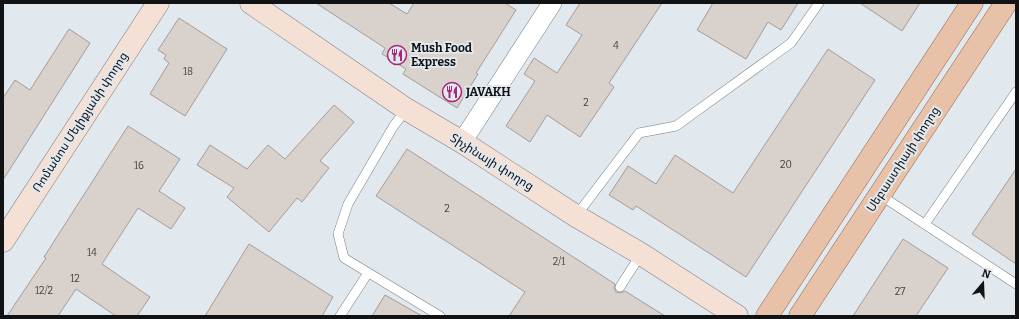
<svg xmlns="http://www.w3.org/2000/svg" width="1019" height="319" font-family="Bitter,'Noto Sans Armenian',serif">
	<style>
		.building { fill: #d9d1cc; stroke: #a49c98 }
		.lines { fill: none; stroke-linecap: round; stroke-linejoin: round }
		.lane-casing { stroke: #797f85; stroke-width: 10 }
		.street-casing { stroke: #797f85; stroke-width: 20 }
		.secondary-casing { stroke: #797f85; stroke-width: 23 }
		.primary-casing { stroke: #936850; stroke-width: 23 }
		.lane { stroke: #fff; stroke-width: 9 }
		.street { stroke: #fff; stroke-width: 19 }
		.secondary { stroke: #f4e0d4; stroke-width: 22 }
		.primary { stroke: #e8c1a9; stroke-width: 22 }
		.labels { text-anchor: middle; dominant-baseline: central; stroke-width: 4; stroke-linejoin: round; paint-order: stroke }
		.number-label { font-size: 10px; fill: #424242 }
		.poi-label { font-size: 12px; font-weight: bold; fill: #101214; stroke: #e1e8ee; text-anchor: start }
		.street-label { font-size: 12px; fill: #101214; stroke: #e1e8ee }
	</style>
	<rect width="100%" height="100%" fill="#e1e8ee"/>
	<g class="building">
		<path d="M316,3H389L407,14L414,3H505L516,10L476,73L478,74L457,108L403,74L406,69L382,54L385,48Z"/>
		<path d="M580,3H662L609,83L614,87L580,137L547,115L530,142L506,126L535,81L524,74L534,58L557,73L582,35L566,25Z"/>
		<path d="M713,3H798L781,30L768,22L746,59L697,30Z"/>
		<path d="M860,3H920L902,31Z"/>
		<path d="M179,18L227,49L185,116L150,94L169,63L164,59L166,55L158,50Z"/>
		<path d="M69,29L90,43L3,180V98L15,80L30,90Z"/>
		<path d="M828,49L875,80L746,277L636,206L633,210L609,195L628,166L656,184L675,155L733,193Z"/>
		<path d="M334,105L354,122L320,161L329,168L302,202L297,198L269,232L227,197L234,188L197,165L210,145L247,169L268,145L285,159Z"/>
		<path d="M128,126L180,159L159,191L185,208L171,229L138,208L102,264L150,297L137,316H116L76,289L58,316H7L46,258L44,257Z"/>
		<path d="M407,149L615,284L614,287L616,292L620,293L625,291L665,316H509L525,292L376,196Z"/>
		<path d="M1016,169V264L972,234Z"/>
		<path d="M903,239L948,268L916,316H853Z"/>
		<path d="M249,244L333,297L322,316H205Z"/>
		<path d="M385,295L422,316H372Z"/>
	</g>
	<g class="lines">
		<defs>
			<g id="lane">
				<path d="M406,109L393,127L348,204L338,234L344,258L440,316"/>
				<path d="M880,195L1016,284"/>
				<path d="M576,216L639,133L676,126L791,43L819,3"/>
				<path d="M925,224L1016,92"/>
				<path d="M620,287L641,254"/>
				<path d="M340,316L368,273"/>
			</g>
			<path id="street" d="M462,142L552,3"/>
			<g id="secondary">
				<path d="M251,3L406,109L462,142L576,216L641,254L737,316"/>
				<path d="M3,241L158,3"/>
			</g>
			<g id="primary">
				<path d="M767,316L972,3"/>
				<path d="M800,316L1006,3"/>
			</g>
		</defs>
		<use href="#lane" class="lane-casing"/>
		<use href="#street" class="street-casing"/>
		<use href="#secondary" class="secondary-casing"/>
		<use href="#primary" class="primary-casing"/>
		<use href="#lane" class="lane"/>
		<use href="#street" class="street"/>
		<use href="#secondary" class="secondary"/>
		<use href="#primary" class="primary"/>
	</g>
	<defs>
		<symbol id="restaurant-ring" viewBox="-11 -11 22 22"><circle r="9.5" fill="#e1e8ee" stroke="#a6287a" stroke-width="1.5"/><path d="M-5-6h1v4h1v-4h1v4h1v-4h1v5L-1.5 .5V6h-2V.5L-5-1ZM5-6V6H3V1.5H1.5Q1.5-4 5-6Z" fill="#a6287a"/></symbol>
	</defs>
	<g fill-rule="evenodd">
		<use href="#restaurant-ring" x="386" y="44" width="22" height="22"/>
		<use href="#restaurant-ring" x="441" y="81" width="22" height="22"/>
	</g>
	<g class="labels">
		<g class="number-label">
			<text x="616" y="46">4</text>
			<text x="188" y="72">18</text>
			<text x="586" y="103">2</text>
			<text x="786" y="165">20</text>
			<text x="139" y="166">16</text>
			<text x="447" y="209">2</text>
			<text x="92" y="253">14</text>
			<text x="559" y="262">2/1</text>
			<text x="75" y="279">12</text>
			<text x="44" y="291">12/2</text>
			<text x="900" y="292">27</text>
		</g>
		<g class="poi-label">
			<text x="411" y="48">Mush Food<tspan x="411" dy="14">Express</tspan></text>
			<text x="466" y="92">JAVAKH</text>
		</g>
		<g class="street-label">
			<text transform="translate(80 122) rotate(-57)">Ռոմանոս Մելիքյանի փողոց</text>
			<text transform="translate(903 159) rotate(-57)">Սեբաստիայի փողոց</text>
			<text transform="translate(492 162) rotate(32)">Տիչինայի փողոց</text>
		</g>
	</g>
	<rect width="1019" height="319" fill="none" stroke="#101214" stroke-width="8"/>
	<g transform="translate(983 283) rotate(19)" stroke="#e1e8ee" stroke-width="3" paint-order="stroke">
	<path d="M0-3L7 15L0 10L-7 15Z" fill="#101214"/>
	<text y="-6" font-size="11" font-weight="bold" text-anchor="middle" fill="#101214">N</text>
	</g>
</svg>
